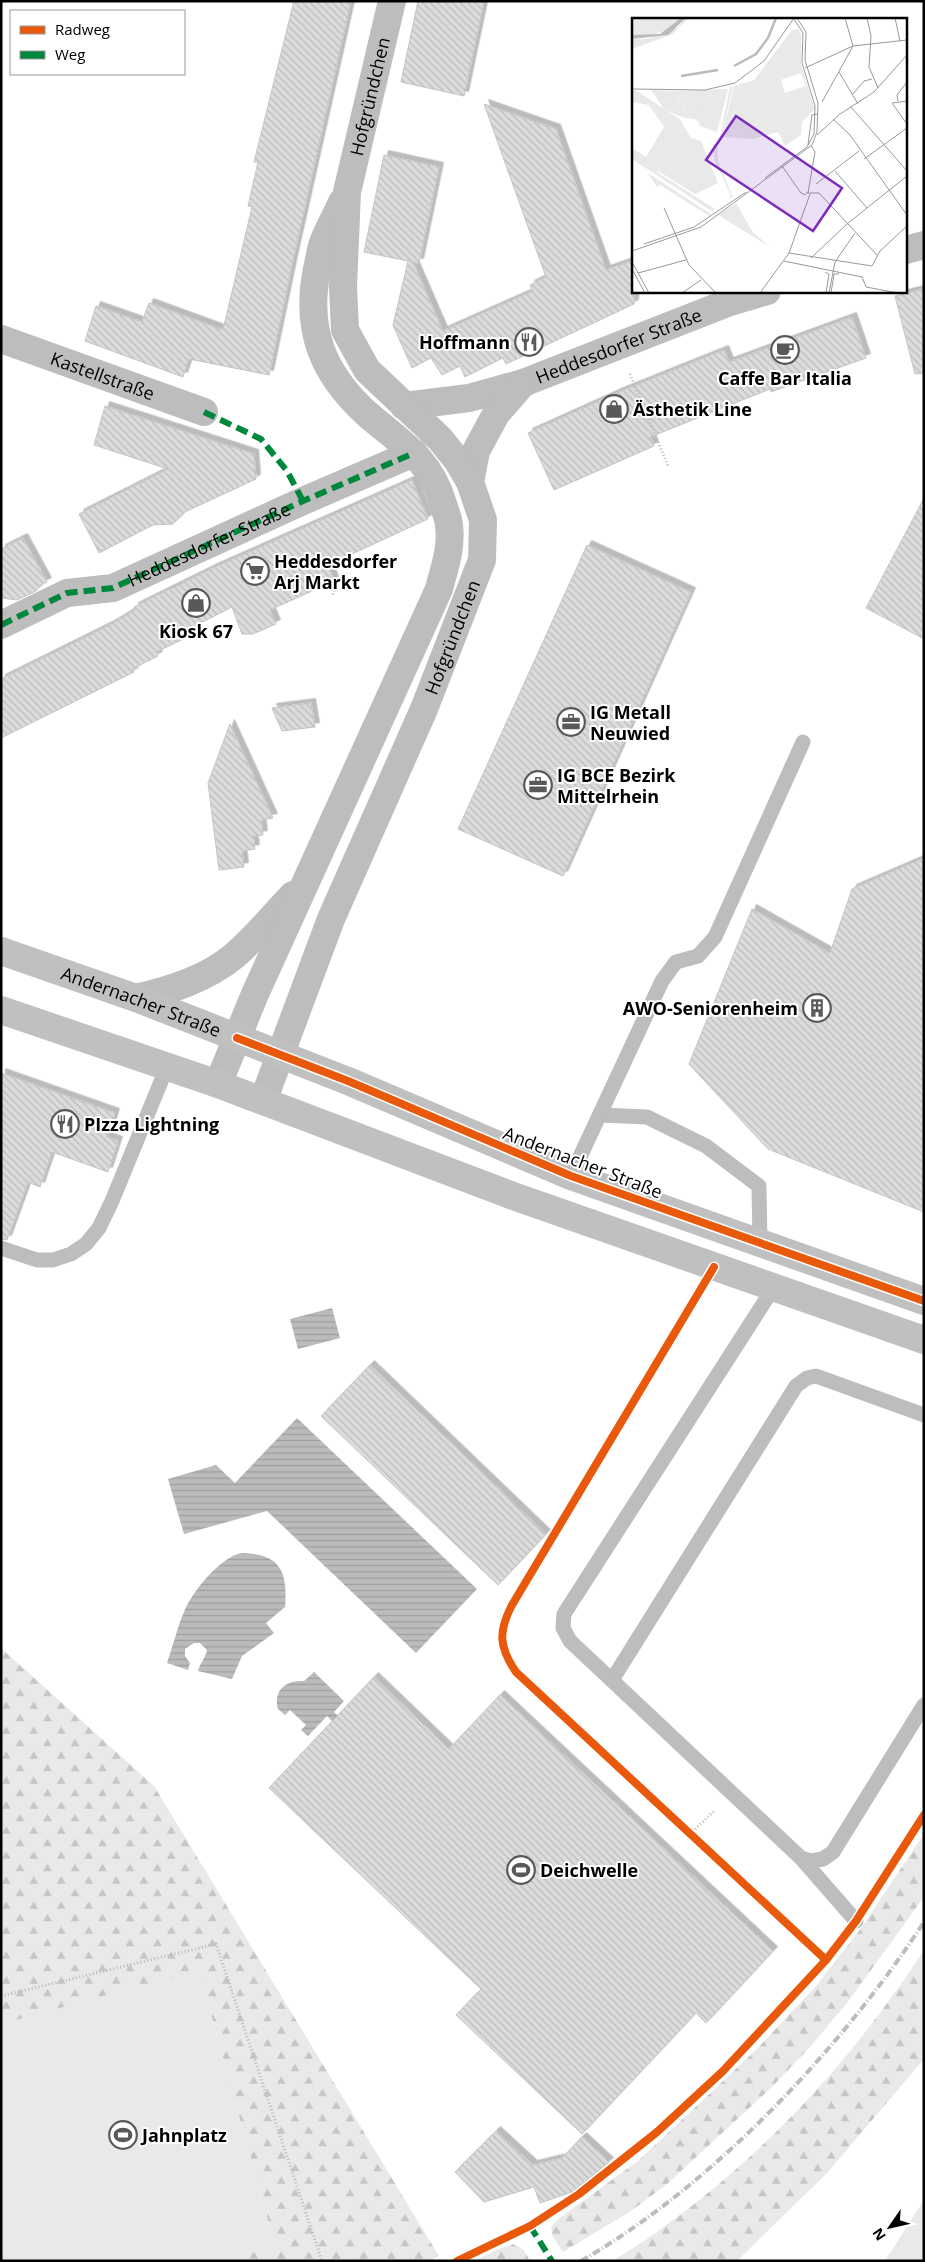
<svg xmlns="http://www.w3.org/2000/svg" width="925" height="2262" font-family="'Open Sans',sans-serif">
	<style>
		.green { fill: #e9e9e9 }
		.forest { fill: url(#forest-firs) }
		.water { fill: url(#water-rules) }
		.building { fill: url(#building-back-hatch); stroke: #c4c4c4; filter: url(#shadow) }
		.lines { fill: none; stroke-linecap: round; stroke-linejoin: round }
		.path { stroke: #b8b8b8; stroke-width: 3; stroke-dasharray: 1 2.5; stroke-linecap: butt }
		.lane { stroke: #bdbdbd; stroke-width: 15 }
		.street { stroke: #bdbdbd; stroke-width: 28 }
		.secondary { stroke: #c0c0c0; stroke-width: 28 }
		.rail { stroke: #bdbdbd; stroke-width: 4; stroke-dasharray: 8 2.5 1 2.5; stroke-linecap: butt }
		.quiet { stroke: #00873e; stroke-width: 6; stroke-dasharray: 12 6; stroke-linecap: butt }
		.cycleway-casing { stroke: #fff; stroke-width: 11 }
		.cycleway { stroke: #e8590c; stroke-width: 8 }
		.labels { text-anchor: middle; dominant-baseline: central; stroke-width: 4; stroke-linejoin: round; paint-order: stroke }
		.street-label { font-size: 18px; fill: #000; stroke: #fff }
		.poi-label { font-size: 18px; font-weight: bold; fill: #000; stroke: #fff; text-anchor: start }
		.inset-river { fill: none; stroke: #bbb; stroke-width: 2.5 }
		.inset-road { fill: none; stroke: #999; stroke-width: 1 }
		.view { fill: #7b2cbf; fill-opacity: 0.15; stroke: #7b2cbf; stroke-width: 2.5 }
		.inset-edge { fill: none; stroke: #000; stroke-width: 2.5 }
	</style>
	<defs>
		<pattern id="forest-firs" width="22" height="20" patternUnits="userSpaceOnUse" patternTransform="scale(1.25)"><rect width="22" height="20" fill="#e9e9e9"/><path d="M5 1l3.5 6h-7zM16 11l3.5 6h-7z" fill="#c6c6c6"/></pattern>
		<pattern id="water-rules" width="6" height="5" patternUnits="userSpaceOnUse" patternTransform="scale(1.25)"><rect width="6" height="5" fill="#bbb"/><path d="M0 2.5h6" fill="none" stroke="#9f9f9f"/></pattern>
		<pattern id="building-back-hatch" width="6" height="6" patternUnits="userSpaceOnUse" patternTransform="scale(1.25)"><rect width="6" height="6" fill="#dcdcdc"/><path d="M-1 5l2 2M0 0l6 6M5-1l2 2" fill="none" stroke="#bbb"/></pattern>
		<filter id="shadow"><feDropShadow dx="4.5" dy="-4.5" stdDeviation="0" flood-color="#0004"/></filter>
	</defs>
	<rect width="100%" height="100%" fill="#fff"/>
	<g class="green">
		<path d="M199,1969L275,2246L222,2261H1V2024Z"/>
		<path d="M924,2200V2261H885Z"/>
	</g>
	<g class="forest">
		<path d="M1,1648L154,1786L439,2256L430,2261H222L275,2246L199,1970L1,2024Z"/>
		<path d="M924,1834V1897L847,2003L810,2047L771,2088L667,2184L631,2211L563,2252L552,2235L551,2227L557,2220L639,2160L756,2050L816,1986L861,1928Z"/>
		<path d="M924,1950V2059L827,2173L737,2261H612C626,2252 641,2244 654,2234C763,2157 851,2062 924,1950Z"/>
		<path d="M513,2244L524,2250L530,2261H475L498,2249Z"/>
	</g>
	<g class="water">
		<path d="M332,1308L340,1338L298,1349L290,1319Z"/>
		<path d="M297,1418L477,1589L416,1653L267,1511L184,1534L168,1479L216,1465L235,1483Z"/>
		<path d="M242,1553C280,1554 288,1571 285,1607L266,1623L274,1633L242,1656L232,1679L198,1671C200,1663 205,1659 207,1650L200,1643H194L185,1649V1656L190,1663L188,1670L167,1663C173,1646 177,1628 184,1612C191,1593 221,1556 242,1553Z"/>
		<path d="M314,1672L344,1701L334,1712L338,1716L332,1721L327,1716L308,1736L301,1730L306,1725L290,1710L285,1715L278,1709C273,1690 286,1680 304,1681Z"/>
	</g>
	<g class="building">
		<path d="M294,1H351L293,260L269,375L189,359L183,377L85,341L96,306L142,322L149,303L223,330L252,207L248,206L258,162H254Z"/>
		<path d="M418,1H484L464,96L401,82Z"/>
		<path d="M484,104L556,129L606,270L634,260V304L506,364L503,358L465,377L460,366L442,375L431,358L412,368L393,325L408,261L364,252L384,155L439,167L419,263L413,262L443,331L533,291L530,285L546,277Z"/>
		<path d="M924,289V373L915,374L895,296Z"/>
		<path d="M852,317L866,358L771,392L770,389L650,437L654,446L554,490L528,433L619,392L724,350L729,362Z"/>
		<path d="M105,406L254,454L256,479L185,512L173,524L153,525L99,553L79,514L168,469L94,445Z"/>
		<path d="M412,480L428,519L328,565L334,581L270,610L276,624L253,634H242L232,607L187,630L190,636L156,652L158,656L132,669L134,672L1,738V679L110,625L135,610L134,607L213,568Z"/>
		<path d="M924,498V639L866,608Z"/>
		<path d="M23,538L47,582L39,586L36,591L17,600L1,598V549Z"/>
		<path d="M587,545L691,592L563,876L458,829Z"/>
		<path d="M311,703L315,727L282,731L272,708Z"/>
		<path d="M230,724L273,818L261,820L263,835L253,836L255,849L242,851L244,867L219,870L208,783Z"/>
		<path d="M924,858V1212L768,1149L689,1064L752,909L830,953L852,889Z"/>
		<path d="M1,1073L115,1113L107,1137L118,1141L108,1172L52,1152L40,1187L28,1182L7,1240L1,1239Z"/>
		<path d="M370,1365L546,1534L498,1585L321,1416Z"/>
		<path d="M374,1677L449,1749L500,1695L773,1951L706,2023L696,2013L582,2134L456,2015L481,1989L269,1788Z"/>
		<path d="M496,2131L533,2165L562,2158L582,2137L609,2162L572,2192L540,2203L534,2187L484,2202L455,2172Z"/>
	</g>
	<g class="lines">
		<g class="path">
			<path d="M630,374L668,466"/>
			<path d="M330,564L337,583L332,597"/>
			<path d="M690,1834L715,1810"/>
			<path d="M1,1996L216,1944L322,2261"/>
		</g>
		<g class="lane">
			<path d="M600,1115L647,1117L706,1146L759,1186L760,1243"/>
			<path d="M571,1176L662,981L676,962L698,956L715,937L803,742"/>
			<path d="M1,1248L37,1260H53L71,1254L86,1244L99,1228L112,1201L167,1067"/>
			<path d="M774,1287L564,1614L563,1628L570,1641L801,1858L811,1861L823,1859L833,1852L924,1705"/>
			<path d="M612,1680L796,1386L807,1378L816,1376L924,1415"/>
			<path d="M801,1858L856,1921"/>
		</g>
		<g class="street">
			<path d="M906,250L924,245"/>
			<path id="s1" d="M1,339L204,412"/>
			<path id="s2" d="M404,406L469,398L523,383L730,302L767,291"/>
			<path d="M470,482L476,451L496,414L523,383"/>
			<path d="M1,625L67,593L113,588L303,501L414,453"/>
			<path d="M136,998C171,990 206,979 234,956C255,938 274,915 293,895"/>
			<path d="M218,1084L255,994L439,589C444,569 452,548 449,526C449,519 445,511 443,504C430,459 401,443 367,414C322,373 305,329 317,269C319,261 320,251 323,243C328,229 336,216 342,202"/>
			<path id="s3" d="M263,1101L331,919L424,709L482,560L483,520L470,482L457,460L440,439L367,370L345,330L343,287L347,192L392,1"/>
		</g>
		<g class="secondary">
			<path id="s4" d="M1,951L136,998L348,1081L571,1176L924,1301"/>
			<path d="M1,1010L218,1084L516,1197L924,1340"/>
		</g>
		<path class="rail" d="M581,2261C712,2186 842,2048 924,1922"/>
		<g class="quiet">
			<path d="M204,412L261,439L287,471L303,501"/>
			<path id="s5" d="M1,625L67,593L113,588L303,501L414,453"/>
			<path d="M530,2226L552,2261"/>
		</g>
		<defs>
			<g id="cycleway">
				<path d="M237,1038L348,1081L571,1176L924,1301"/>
				<path d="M714,1267L512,1605C498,1632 499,1647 516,1672L826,1960"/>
				<path d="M457,2261L530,2226L579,2194L657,2132L723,2071L826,1960L856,1921L924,1815"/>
			</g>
		</defs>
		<use href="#cycleway" class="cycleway-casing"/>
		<use href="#cycleway" class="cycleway"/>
	</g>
	<defs>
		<symbol id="restaurant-ring" viewBox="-11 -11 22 22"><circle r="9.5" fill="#fff" stroke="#595959" stroke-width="1.5"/><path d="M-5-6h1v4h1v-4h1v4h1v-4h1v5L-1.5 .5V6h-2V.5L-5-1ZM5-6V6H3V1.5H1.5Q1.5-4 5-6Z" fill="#595959"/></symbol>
		<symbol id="cafe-ring" viewBox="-11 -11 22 22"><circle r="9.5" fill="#fff" stroke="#595959" stroke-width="1.5"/><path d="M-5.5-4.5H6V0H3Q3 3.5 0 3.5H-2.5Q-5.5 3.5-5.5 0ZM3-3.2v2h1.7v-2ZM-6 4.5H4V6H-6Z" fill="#595959"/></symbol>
		<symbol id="shop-ring" viewBox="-11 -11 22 22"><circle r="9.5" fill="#fff" stroke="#595959" stroke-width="1.5"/><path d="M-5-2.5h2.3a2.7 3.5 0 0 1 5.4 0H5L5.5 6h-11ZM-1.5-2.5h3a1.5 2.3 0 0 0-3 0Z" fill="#595959"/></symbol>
		<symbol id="supermarket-ring" viewBox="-11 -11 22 22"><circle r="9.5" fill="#fff" stroke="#595959" stroke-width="1.5"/><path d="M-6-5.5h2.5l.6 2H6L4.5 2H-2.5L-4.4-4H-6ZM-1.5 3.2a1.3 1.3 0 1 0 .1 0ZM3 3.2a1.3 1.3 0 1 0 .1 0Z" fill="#595959"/></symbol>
		<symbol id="office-ring" viewBox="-11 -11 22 22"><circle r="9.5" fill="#fff" stroke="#595959" stroke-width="1.5"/><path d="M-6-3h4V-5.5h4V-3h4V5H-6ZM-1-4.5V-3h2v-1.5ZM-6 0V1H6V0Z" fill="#595959"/></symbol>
		<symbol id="building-ring" viewBox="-11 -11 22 22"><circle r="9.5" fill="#fff" stroke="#595959" stroke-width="1.5"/><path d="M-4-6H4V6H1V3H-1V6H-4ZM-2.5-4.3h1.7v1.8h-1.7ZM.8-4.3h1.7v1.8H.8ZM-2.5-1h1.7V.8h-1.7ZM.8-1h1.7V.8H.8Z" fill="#595959"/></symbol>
		<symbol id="stadium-ring" viewBox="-11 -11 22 22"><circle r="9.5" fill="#fff" stroke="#595959" stroke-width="1.5"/><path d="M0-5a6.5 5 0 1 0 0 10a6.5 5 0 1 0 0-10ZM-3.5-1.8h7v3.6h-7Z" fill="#595959"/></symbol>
	</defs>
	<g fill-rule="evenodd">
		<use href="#restaurant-ring" x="513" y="326" width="32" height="32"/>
		<use href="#cafe-ring" x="769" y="334" width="32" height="32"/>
		<use href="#shop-ring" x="598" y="393" width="32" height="32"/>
		<use href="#supermarket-ring" x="239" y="555" width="32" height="32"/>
		<use href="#shop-ring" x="180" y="587" width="32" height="32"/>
		<use href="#office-ring" x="555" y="706" width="32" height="32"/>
		<use href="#office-ring" x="522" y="769" width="32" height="32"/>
		<use href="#building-ring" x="801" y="992" width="32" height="32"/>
		<use href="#restaurant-ring" x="49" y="1108" width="32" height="32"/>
		<use href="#stadium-ring" x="505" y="1854" width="32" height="32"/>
		<use href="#stadium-ring" x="107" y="2119" width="32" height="32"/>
	</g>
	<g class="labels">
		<g class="street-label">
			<text stroke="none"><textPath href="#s3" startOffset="1099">Hofgründchen</textPath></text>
			<text stroke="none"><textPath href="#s2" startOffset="224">Heddesdorfer Straße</textPath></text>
			<text stroke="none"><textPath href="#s1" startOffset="108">Kastellstraße</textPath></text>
			<text stroke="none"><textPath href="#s5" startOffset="225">Heddesdorfer Straße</textPath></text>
			<text stroke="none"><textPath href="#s3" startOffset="501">Hofgründchen</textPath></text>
			<text stroke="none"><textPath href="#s4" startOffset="149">Andernacher Straße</textPath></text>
			<text transform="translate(583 1162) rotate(21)">Andernacher Straße</text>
		</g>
		<g class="poi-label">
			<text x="510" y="342" text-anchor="end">Hoffmann</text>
			<text x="785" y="378" text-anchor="middle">Caffe Bar Italia</text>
			<text x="633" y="409">Ästhetik Line</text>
			<text x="274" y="561">Heddesdorfer<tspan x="274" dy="21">Arj Markt</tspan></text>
			<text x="196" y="631" text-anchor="middle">Kiosk 67</text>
			<text x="590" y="712">IG Metall<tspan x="590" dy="21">Neuwied</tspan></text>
			<text x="557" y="775">IG BCE Bezirk<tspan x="557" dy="21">Mittelrhein</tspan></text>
			<text x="798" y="1008" text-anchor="end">AWO-Seniorenheim</text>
			<text x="84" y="1124">PIzza Lightning</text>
			<text x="540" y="1870">Deichwelle</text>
			<text x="142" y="2135">Jahnplatz</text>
		</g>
	</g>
	<g transform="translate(632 18)">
		<rect width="275" height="275" fill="#fff"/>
		<path d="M19,72L46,73L47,98L32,91ZM95,75L85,114L68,108L66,103L53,97L52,77H75L77,80ZM158,76L165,78L171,86V101L141,112L127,107L124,99L126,88ZM105,84L121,89L111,117L96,112ZM59,120L69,123L86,165L63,176L26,153L38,133Z" fill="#e9e9e9"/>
		<path d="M0,0H49L37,12L15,18L0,17ZM54,0H57L41,16L0,31V21H15L46,10ZM160,12L166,11L169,15V47L183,91L170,104L169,117L153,128L146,114L121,121L90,119L102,68L122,62ZM169,55L174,68L153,75L149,62ZM158,76L165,78L171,86V101L141,112L127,107L124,99L126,88ZM105,84L120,89L111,117L96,111ZM101,68L89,122L87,123L98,69ZM96,71L95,75L77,80L71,98H67L75,77H52L53,97L62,102L47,98L46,73ZM3,72L48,101L59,120L38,133L25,154L83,191L81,194L0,141V130L14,139L32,109L17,87L0,84V73ZM85,125L86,144L101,179L96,182L99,178L82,140L81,126ZM16,155L79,196L77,198L28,167L25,169ZM104,185L120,213L138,229L86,197Z" fill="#e9e9e9" fill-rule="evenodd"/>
		<path d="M49,0H54L36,17L0,21V17L28,16Z" fill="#bbb"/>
		<path class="inset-river" d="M102,48L124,36L136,20L144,0M49,58L86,52"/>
		<path class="inset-road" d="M235,0L239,18L237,49L246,70M263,0L268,23M173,50L221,28L275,22M207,54L226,86M0,71L73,72L103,65L132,43L162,0M221,76L232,63L240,61M266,83L265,77L275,64M275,83L260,85L275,106M190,84L221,28L213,0M219,89L275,153M201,101L218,117L275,197M185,117L208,96L242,74L275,37M176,127L180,97L185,96M232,141L275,110M150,148L169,175L174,177M203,153L235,190M133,160L175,129L182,116L183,88L170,45L171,15L162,1M184,166L227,133M174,175H187L245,237M176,175L183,134L179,127M32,190L57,247L84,275M12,226L62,209L114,174M0,233L69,209L180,127L185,114L186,85L173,42L174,14L165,0M157,235L240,248L248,233L275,208M179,240L215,206L275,158M152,243L230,259L234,269L266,275M0,244L17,275M0,251L13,275M193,254L197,256L194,275M6,255L54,242M50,275L69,262M128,275L157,235L178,176M197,275L203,244L223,215M199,275L202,256H207"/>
		<path class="view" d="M104,98L210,170L181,213L74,142Z"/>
		<rect width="275" height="275" class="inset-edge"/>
	</g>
	<rect width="925" height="2262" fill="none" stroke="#000000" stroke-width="5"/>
	<rect x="10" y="10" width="175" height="65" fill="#ffffff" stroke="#999999"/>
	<rect x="20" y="26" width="25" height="8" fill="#e8590c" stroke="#999999"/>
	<text x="55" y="35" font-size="15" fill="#000000">Radweg</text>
	<rect x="20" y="51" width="25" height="8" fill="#00873e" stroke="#999999"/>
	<text x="55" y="60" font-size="15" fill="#000000">Weg</text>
	<g transform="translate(890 2227) rotate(236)" stroke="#ffffff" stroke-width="4" paint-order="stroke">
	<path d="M0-4L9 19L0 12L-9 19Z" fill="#000000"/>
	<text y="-8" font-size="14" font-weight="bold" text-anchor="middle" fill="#000000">N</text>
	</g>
</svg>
